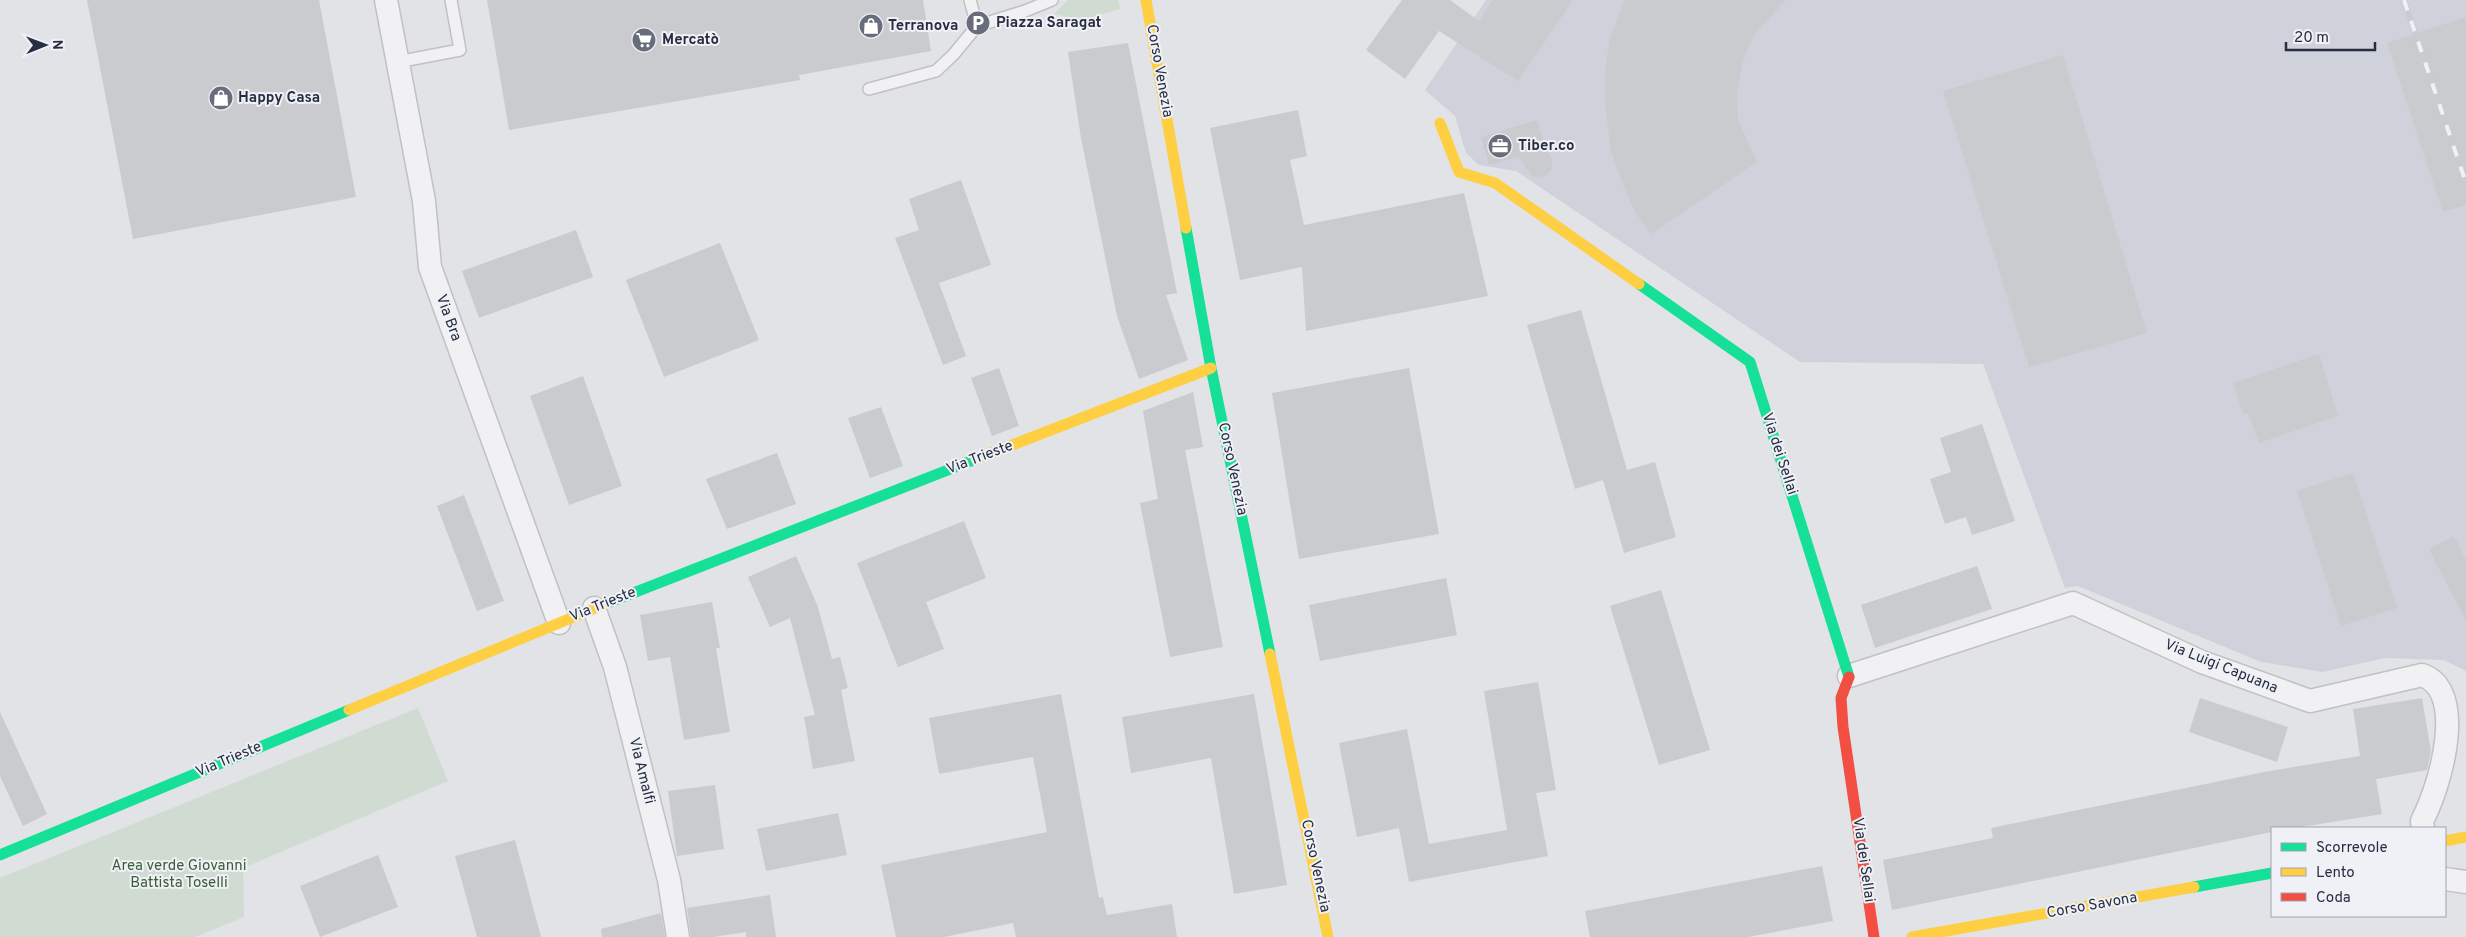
<svg xmlns="http://www.w3.org/2000/svg" width="2466" height="937" font-family="Overpass,sans-serif">
	<style>
		.built { fill: #cfd2da }
		.green { fill: #d0dbd2 }
		.building { fill: #c9cbcf }
		.lines { fill: none; stroke-linecap: round; stroke-linejoin: round }
		.lane-casing { stroke: #bfc1c5; stroke-width: 14 }
		.street-casing { stroke: #bfc1c5; stroke-width: 25 }
		.lane { stroke: #f1f1f3; stroke-width: 11 }
		.street { stroke: #f1f1f3; stroke-width: 22 }
		.fast { stroke: #16e098; stroke-width: 11 }
		.slow { stroke: #ffcf43; stroke-width: 11 }
		.jam { stroke: #f24e42; stroke-width: 11 }
		.rail-casing { stroke: #cacbce; stroke-width: 5.5 }
		.rail { stroke: #eff1f7; stroke-width: 4; stroke-dasharray: 11; stroke-linecap: butt }
		.labels { text-anchor: middle; dominant-baseline: central; stroke-width: 4; stroke-linejoin: round; paint-order: stroke }
		.poi-label { font-size: 15px; font-weight: bold; fill: #272e41; stroke: #eff1f7; text-anchor: start }
		.street-label { font-size: 15px; fill: #272e41; stroke: #eff1f7 }
		.park-label { font-size: 15px; fill: #385e34; stroke: #eff1f7 }
	</style>
	<rect width="100%" height="100%" fill="#e1e3e7"/>
	<path class="built" d="M1486,0H2466V671L2444,660L2385,658L2323,672L2261,662L2078,586L2065,588L1983,364L1800,362L1516,171L1479,165L1466,153L1455,116L1425,90Z"/>
	<g class="green">
		<path d="M1068,0H1118L1120,9L1081,20L1054,14Z"/>
		<path d="M418,708L448,781L243,868L244,917L195,937H0V878Z"/>
	</g>
	<g class="building">
		<path d="M87,0H319L356,197L133,239Z"/>
		<path d="M487,0H923L931,51L799,75L800,80L509,130Z"/>
		<path d="M1402,0H1450L1479,21L1493,0H1573L1518,81L1439,31L1405,79L1366,50Z"/>
		<path d="M1624,0H1786L1754,35L1743,61L1737,92L1738,120L1757,162L1651,234L1635,212L1625,189L1611,152L1605,105V72L1609,42Z"/>
		<path d="M2466,17V205L2443,212L2387,43Z"/>
		<path d="M1128,43L1177,293L1166,295L1188,360L1139,379L1117,316L1081,138L1068,52Z"/>
		<path d="M2063,55L2147,333L2029,367L1943,91Z"/>
		<path d="M1298,110L1307,156L1290,160L1304,225L1464,193L1488,296L1306,331L1302,267L1240,280L1210,128Z"/>
		<path d="M1537,120L1547,152L1552,159V168L1547,175L1539,177L1532,176L1518,157L1489,165L1481,137Z"/>
		<path d="M961,180L991,265L939,283L966,356L943,365L895,238L919,230L909,199Z"/>
		<path d="M576,230L593,277L479,318L462,271Z"/>
		<path d="M720,243L759,340L664,377L626,280Z"/>
		<path d="M1581,310L1627,470L1655,462L1676,537L1624,553L1603,480L1575,489L1527,325Z"/>
		<path d="M2319,354L2338,416L2259,443L2248,413L2243,414L2233,383Z"/>
		<path d="M999,368L1019,426L992,436L971,378Z"/>
		<path d="M1409,368L1439,534L1299,559L1272,393Z"/>
		<path d="M583,376L622,486L569,505L530,396Z"/>
		<path d="M1193,392L1203,447L1185,450L1223,647L1170,657L1140,503L1158,499L1143,411Z"/>
		<path d="M881,407L903,466L870,478L848,418Z"/>
		<path d="M1982,424L2015,521L1972,535L1966,517L1945,524L1930,479L1951,472L1940,438Z"/>
		<path d="M777,453L796,504L727,529L706,479Z"/>
		<path d="M2353,473L2397,608L2341,626L2297,491Z"/>
		<path d="M464,495L504,601L477,611L437,506Z"/>
		<path d="M964,521L986,578L926,602L944,649L898,667L857,563Z"/>
		<path d="M2454,536L2466,560V621L2429,549Z"/>
		<path d="M796,556L818,607L832,659L840,657L848,688L841,690L855,761L813,769L804,717L815,715L790,618L770,627L748,577Z"/>
		<path d="M1977,566L1992,609L1875,648L1861,605Z"/>
		<path d="M1446,578L1457,635L1320,661L1309,605Z"/>
		<path d="M1661,590L1710,750L1659,765L1610,606Z"/>
		<path d="M712,602L720,648H716L730,732L684,740L670,657L648,661L640,615Z"/>
		<path d="M1538,682L1556,790L1536,793L1548,856L1409,882L1399,828L1357,837L1339,743L1407,729L1429,844L1507,830L1484,691Z"/>
		<path d="M1061,694L1099,898L1103,897L1107,915L1172,904L1177,937H1016L1013,923L944,937H896L881,865L1047,832L1033,757L939,774L929,718Z"/>
		<path d="M1254,694L1287,885L1234,894L1211,758L1131,773L1122,717Z"/>
		<path d="M2200,698L2288,727L2277,762L2189,732Z"/>
		<path d="M2422,698L2431,751L2427,770L2376,779L2382,814L2295,828H2272V832L1892,910L1883,860L1993,838L1991,828L2264,772L2360,756L2353,709Z"/>
		<path d="M0,712L47,814L23,826L0,776Z"/>
		<path d="M715,785L724,849L677,856L668,791Z"/>
		<path d="M838,813L847,855L766,871L757,829Z"/>
		<path d="M515,840L541,937H477L455,856Z"/>
		<path d="M378,855L398,907L320,937L300,886Z"/>
		<path d="M1822,866L1833,921L1748,937H1590L1585,911Z"/>
		<path d="M770,895L776,937H746V932L713,937H691L687,908Z"/>
		<path d="M661,913L665,937H602L601,929Z"/>
	</g>
	<g class="lines">
		<defs>
			<g id="lane">
				<path d="M977,26L1025,11L1052,0"/>
				<path d="M397,62L460,50L451,0"/>
				<path d="M869,89L936,71L953,55L977,26L970,0"/>
			</g>
			<g id="street">
				<path d="M386,0L424,201L430,267L559,623"/>
				<path d="M594,608L615,667L669,880L678,937"/>
				<path d="M1849,676L2073,603L2202,662L2310,701L2422,675C2466,690 2443,780 2422,821L2423,828"/>
				<path d="M2445,879L2466,882"/>
			</g>
		</defs>
		<use href="#lane" class="lane-casing"/>
		<use href="#street" class="street-casing"/>
		<use href="#lane" class="lane"/>
		<use href="#street" class="street"/>
		<g class="fast">
			<path d="M1186,228L1211,368L1270,654"/>
			<path d="M1639,284L1750,362L1849,677"/>
			<path d="M605,604L976,459"/>
			<path d="M0,855L349,710"/>
			<path d="M2194,887L2272,873"/>
		</g>
		<g class="slow">
			<path d="M1146,0L1186,228"/>
			<path d="M1440,123L1459,172L1495,183L1639,284"/>
			<path d="M976,459L1211,368"/>
			<path d="M1270,654L1328,937"/>
			<path d="M349,710L605,604"/>
			<path d="M2445,841L2466,837"/>
			<path d="M1912,937L2194,887"/>
		</g>
		<path class="jam" d="M1849,677L1841,698L1843,727L1874,937"/>
		<defs>
			<path id="rail" d="M2404,0L2466,183"/>
		</defs>
		<use href="#rail" class="rail-casing"/>
		<use href="#rail" class="rail"/>
	</g>
	<defs>
		<symbol id="parking-disc" viewBox="-11 -11 22 22"><circle r="9.5" fill="#686d7b" stroke="#eff1f7"/><path d="M-3.5-5.5H1a3.5 3.5 0 0 1 0 7H-1V5.5H-3.5ZM-1-3.4V-.6H.8a1.4 1.4 0 0 0 0-2.8Z" fill="#fff"/></symbol>
		<symbol id="shop-disc" viewBox="-11 -11 22 22"><circle r="9.5" fill="#686d7b" stroke="#eff1f7"/><path d="M-5-2.5h2.3a2.7 3.5 0 0 1 5.4 0H5L5.5 6h-11ZM-1.5-2.5h3a1.5 2.3 0 0 0-3 0Z" fill="#fff"/></symbol>
		<symbol id="supermarket-disc" viewBox="-11 -11 22 22"><circle r="9.5" fill="#686d7b" stroke="#eff1f7"/><path d="M-6-5.5h2.5l.6 2H6L4.5 2H-2.5L-4.4-4H-6ZM-1.5 3.2a1.3 1.3 0 1 0 .1 0ZM3 3.2a1.3 1.3 0 1 0 .1 0Z" fill="#fff"/></symbol>
		<symbol id="office-disc" viewBox="-11 -11 22 22"><circle r="9.5" fill="#686d7b" stroke="#eff1f7"/><path d="M-6-3h4V-5.5h4V-3h4V5H-6ZM-1-4.5V-3h2v-1.5ZM-6 0V1H6V0Z" fill="#fff"/></symbol>
	</defs>
	<g fill-rule="evenodd">
		<use href="#parking-disc" x="964" y="9" width="28" height="28"/>
		<use href="#shop-disc" x="857" y="12" width="28" height="28"/>
		<use href="#supermarket-disc" x="630" y="26" width="28" height="28"/>
		<use href="#shop-disc" x="207" y="84" width="28" height="28"/>
		<use href="#office-disc" x="1486" y="132" width="28" height="28"/>
	</g>
	<g class="labels">
		<g class="poi-label">
			<text x="996" y="23">Piazza Saragat</text>
			<text x="888" y="26">Terranova</text>
			<text x="662" y="40">Mercatò</text>
			<text x="238" y="98">Happy Casa</text>
			<text x="1518" y="146">Tiber.co</text>
		</g>
		<g class="street-label">
			<text transform="translate(1159 71) rotate(80)">Corso Venezia</text>
			<text transform="translate(448 318) rotate(70)">Via Bra</text>
			<text transform="translate(1779 454) rotate(72)">Via dei Sellai</text>
			<text transform="translate(980 458) rotate(-21)">Via Trieste</text>
			<text transform="translate(1232 469) rotate(78)">Corso Venezia</text>
			<text transform="translate(603 605) rotate(-22)">Via Trieste</text>
			<text transform="translate(2221 667) rotate(22)">Via Luigi Capuana</text>
			<text transform="translate(229 760) rotate(-23)">Via Trieste</text>
			<text transform="translate(641 771) rotate(76)">Via Amalfi</text>
			<text transform="translate(1863 860) rotate(82)">Via dei Sellai</text>
			<text transform="translate(1315 866) rotate(78)">Corso Venezia</text>
			<text transform="translate(2092 906) rotate(-10)">Corso Savona</text>
		</g>
		<g class="park-label">
			<text x="179" y="866">Area verde Giovanni<tspan x="179" dy="17">Battista Toselli</tspan></text>
		</g>
	</g>
	<rect x="2271" y="827" width="175" height="90" fill="#eff1f7" stroke="#9fa3ae"/>
	<rect x="2281" y="843" width="25" height="8" fill="#16e098" stroke="#9fa3ae"/>
	<text x="2316" y="852" font-size="15" fill="#272e41">Scorrevole</text>
	<rect x="2281" y="868" width="25" height="8" fill="#ffcf43" stroke="#9fa3ae"/>
	<text x="2316" y="877" font-size="15" fill="#272e41">Lento</text>
	<rect x="2281" y="893" width="25" height="8" fill="#f24e42" stroke="#9fa3ae"/>
	<text x="2316" y="902" font-size="15" fill="#272e41">Coda</text>
	<g transform="translate(45 45) rotate(89)" stroke="#eff1f7" stroke-width="4" paint-order="stroke">
	<path d="M0-4L9 19L0 12L-9 19Z" fill="#272e41"/>
	<text y="-8" font-size="14" font-weight="bold" text-anchor="middle" fill="#272e41">N</text>
	</g>
	<path d="M2286 42v8h89v-8" fill="none" stroke="#272e41" stroke-width="2.5"/>
	<text x="2294" y="42" font-size="15" fill="#272e41" stroke="#eff1f7" stroke-width="4" paint-order="stroke">20 m</text>
</svg>
